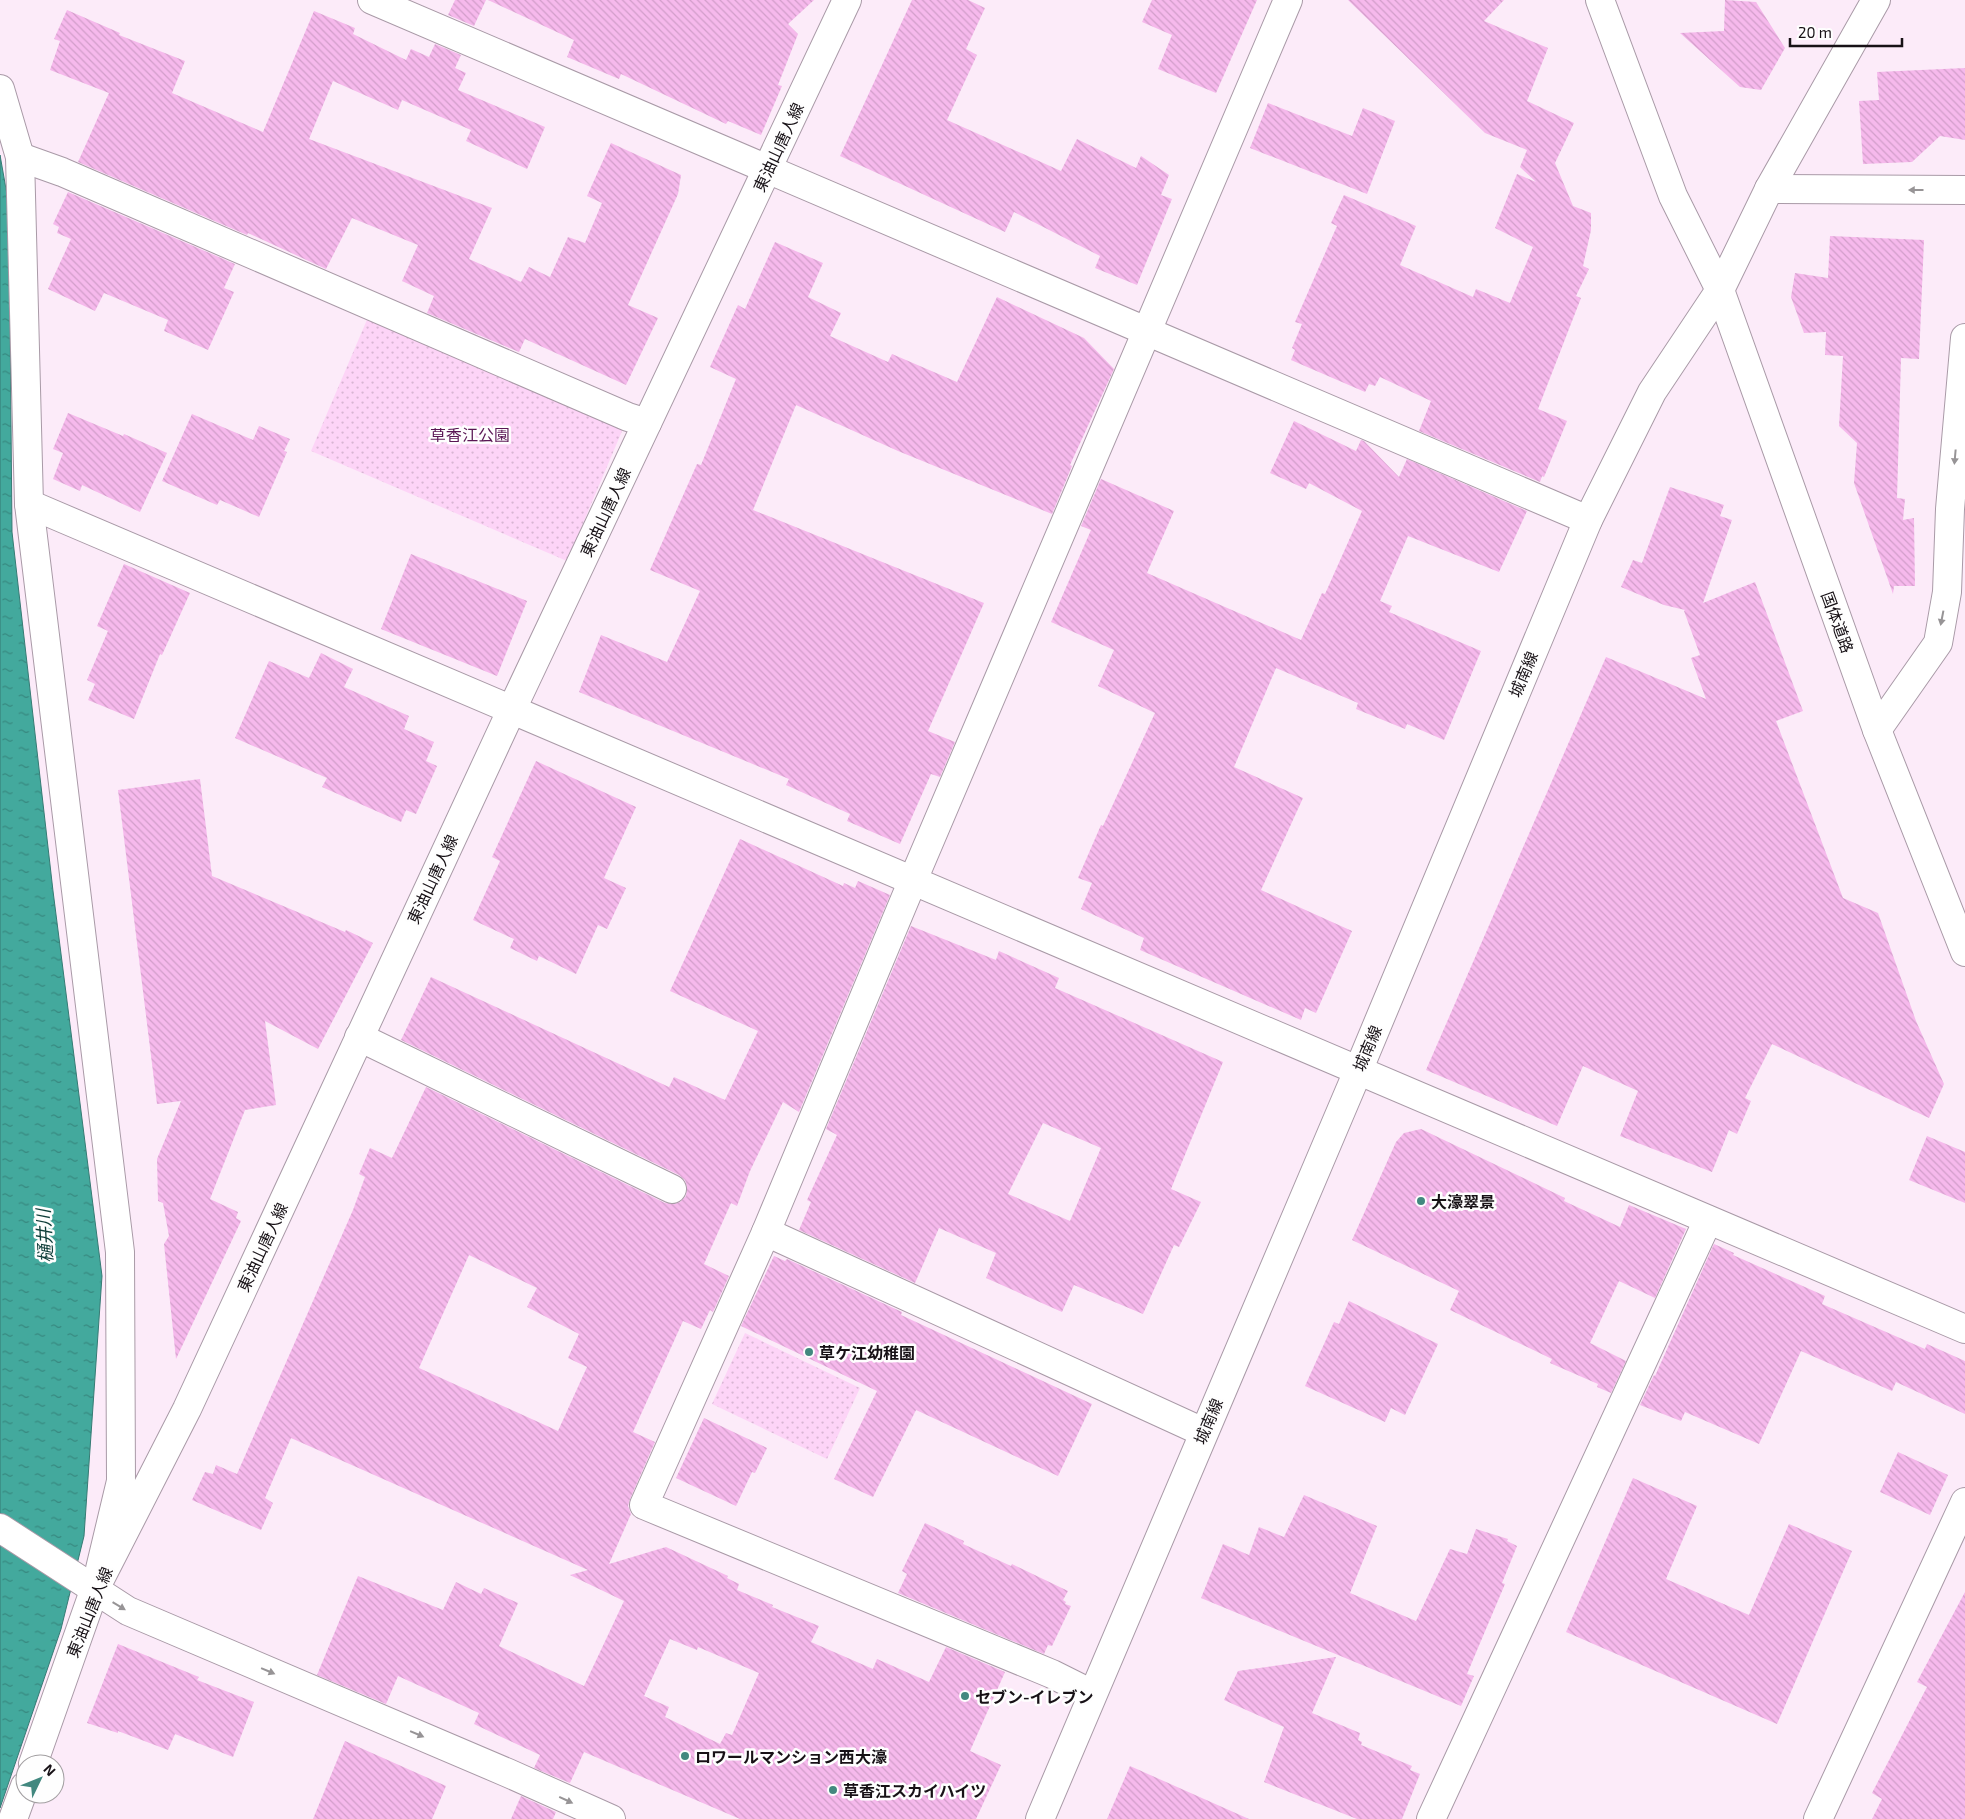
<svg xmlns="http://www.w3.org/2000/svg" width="1965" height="1819" font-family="'Exo 2','Noto Sans JP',sans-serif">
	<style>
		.park { fill: url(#park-dots) }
		.water { fill: url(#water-ripples); stroke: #367b74 }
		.building { fill: url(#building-back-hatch); fill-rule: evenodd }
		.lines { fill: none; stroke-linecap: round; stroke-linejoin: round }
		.minor-casing { stroke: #a99aa7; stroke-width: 30 }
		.major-casing { stroke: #a99aa7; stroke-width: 30 }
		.minor { stroke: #fff; stroke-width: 28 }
		.major { stroke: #fff; stroke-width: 28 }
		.oneway { fill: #979496 }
		.poi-dot { fill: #42887f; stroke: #fefefe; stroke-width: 2 }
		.labels { text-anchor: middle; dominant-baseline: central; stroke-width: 5; stroke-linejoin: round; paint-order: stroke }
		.street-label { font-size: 16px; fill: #171116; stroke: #fefefe }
		.park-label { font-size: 16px; fill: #5a1654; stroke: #fefefe }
		.poi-label { font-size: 16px; font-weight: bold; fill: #171116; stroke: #fefefe; text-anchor: start }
		.water-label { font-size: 18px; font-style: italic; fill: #0e3d38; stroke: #fefefe }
	</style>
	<defs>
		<pattern id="park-dots" width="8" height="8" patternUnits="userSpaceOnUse" patternTransform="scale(1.25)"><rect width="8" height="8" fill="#fdd4f7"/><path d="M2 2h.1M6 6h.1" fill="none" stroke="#d8b5d3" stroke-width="1.8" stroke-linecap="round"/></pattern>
		<pattern id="water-ripples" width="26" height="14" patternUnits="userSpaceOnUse" patternTransform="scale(1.25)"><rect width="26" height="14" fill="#43a99d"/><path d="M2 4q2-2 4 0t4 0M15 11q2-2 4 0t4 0" fill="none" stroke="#37887f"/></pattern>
		<pattern id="building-back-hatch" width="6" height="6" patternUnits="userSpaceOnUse" patternTransform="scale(1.25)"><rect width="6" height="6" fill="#f6b9ec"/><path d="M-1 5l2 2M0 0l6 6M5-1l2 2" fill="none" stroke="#d29eca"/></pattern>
	</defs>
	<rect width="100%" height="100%" fill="#fcebf9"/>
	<g class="park">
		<path d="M372,308L628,417L567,561L311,451Z"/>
		<path d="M745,1333L860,1388L827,1459L712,1404Z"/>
	</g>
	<path class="water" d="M0,155L9,206L12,532L53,891L102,1276L84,1536L61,1629L0,1808Z"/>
	<g class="building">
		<path d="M455,0H486L474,26L448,15Z"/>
		<path d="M488,0H814L788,24L798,34L778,85L782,86L761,135L728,121L726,124L621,74L619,79L567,57L574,40Z"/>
		<path d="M912,0H968L985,8L966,49L977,55L947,120L1061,171L1077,139L1136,168L1141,156L1169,175L1161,195L1172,199L1137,285L1095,268L1100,256L1014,212L1005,232L840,156Z"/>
		<path d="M1152,0H1257L1216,93L1158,69L1172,35L1142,22Z"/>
		<path d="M1348,0H1504L1484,21L1548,48L1527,101L1574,123L1555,163L1573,206L1591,213V230L1583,266L1589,269L1576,296L1581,298L1538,409L1567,421L1544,477L1542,476L1540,482L1419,431L1431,401L1380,377L1375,386L1369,384L1365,392L1291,360L1295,350L1292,348L1302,324L1295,322L1337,226L1331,223L1344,195L1416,226L1400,265L1473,297L1476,289L1510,303L1533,247L1495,228L1517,174L1536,182L1520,167L1527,150L1485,133Z"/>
		<path d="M1725,0L1756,2L1785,48L1761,90L1740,87L1680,33L1724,31Z"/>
		<path d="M67,10L120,33L119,35L185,61L172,93L263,132L314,11L355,28L353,34L406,60L411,49L429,57L435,44L461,55L455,68L466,73L458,90L545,127L527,169L466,141L471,130L402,100L398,110L333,81L309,139L492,208L469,259L521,282L529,267L550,277L568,237L585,243L602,203L587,196L611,143L681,175L678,194L628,305L658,318L626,385L525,339L519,352L427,313L434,296L402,281L418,245L352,218L326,269L248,233L247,235L78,162L109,93L50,70L60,41L54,39Z"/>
		<path d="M1965,68V140L1940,136L1912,162L1863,164L1859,101L1879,100L1877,72Z"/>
		<path d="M1268,103L1352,136L1363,108L1395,121L1367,194L1250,148Z"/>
		<path d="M68,192L235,264L224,288L234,292L208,350L164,331L168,320L104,293L95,311L48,289L71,239L57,233L59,227L53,224Z"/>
		<path d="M1830,236L1924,240L1919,359L1901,358L1897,498L1905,499L1903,520L1914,518L1915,586H1894L1893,594L1854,483L1857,443L1839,426L1843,356L1825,355L1826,332L1804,333L1791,297L1795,273L1828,278Z"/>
		<path d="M775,242L823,263L808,297L841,313L830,336L888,362L892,354L957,382L997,297L1084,338L1114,369L1070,465L1072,466L1052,514L898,451L796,405L753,510L984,603L928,731L955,742L940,777L931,774L900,844L847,821L850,814L786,785L789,779L579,692L601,635L667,662L700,591L650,570L697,464L701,465L736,379L710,367L738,305L745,309Z"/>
		<path d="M68,413L123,436L124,434L167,453L140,512L82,485L80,491L53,479L63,453L53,449Z"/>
		<path d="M192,414L253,440L259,426L290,439L284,451L287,452L259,517L220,500L217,505L162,481Z"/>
		<path d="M1294,421L1356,451L1361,440L1364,441L1399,477L1407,459L1527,511L1499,572L1408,536L1380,601L1392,606L1389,612L1481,651L1444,740L1407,724L1405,729L1356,709L1358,703L1276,668L1234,767L1303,798L1261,890L1352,931L1316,1013L1305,1008L1301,1020L1140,950L1144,938L1081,909L1092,883L1078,878L1101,825L1103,826L1155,713L1098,686L1114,650L1051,622L1091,530L1081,526L1101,479L1174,511L1147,573L1301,640L1322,593L1325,594L1362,511L1309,483L1306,489L1270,473Z"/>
		<path d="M1670,487L1724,505L1720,516L1732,520L1703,603L1755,582L1803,711L1776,721L1843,898L1878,913L1916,1021L1944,1084L1929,1118L1772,1044L1745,1098L1751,1101L1737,1134L1729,1130L1712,1172L1620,1136L1638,1091L1583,1066L1557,1126L1426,1070L1606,657L1706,699L1691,658L1700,655L1684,611L1685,610L1664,605L1621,587L1633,560L1642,563Z"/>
		<path d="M411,554L527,601L497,676L381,629Z"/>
		<path d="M124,564L190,593L162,655L160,654L134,719L88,700L95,684L87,680L108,631L97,626Z"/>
		<path d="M321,653L353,669L344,687L409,716L404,729L434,742L426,761L437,766L416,814L406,810L401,822L322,787L327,778L235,738L269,661L309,678Z"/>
		<path d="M536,761L636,807L604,878L626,888L607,929L598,925L576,974L539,956L537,961L510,948L514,939L473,920L500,861L492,857Z"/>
		<path d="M200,779L212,876L345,932L346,930L373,943L318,1049L265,1021L276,1105L245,1110L210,1199L238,1212L236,1218L241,1221L176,1359L164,1244L169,1236L163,1203L158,1201L157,1159L181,1101L157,1104L118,790Z"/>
		<path d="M740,839L843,886L844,883L855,888L858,881L890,895L799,1112L783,1102L750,1171L737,1206L731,1203L704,1264L729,1276L713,1312L710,1310L701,1329L683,1321L633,1432L655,1442L630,1499L628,1506L631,1514L609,1564L666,1547L728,1576L727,1578L739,1584L737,1590L773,1605L772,1607L819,1626L811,1642L873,1669L877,1659L929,1682L946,1647L1005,1672L970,1751L1001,1765L976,1819H740L584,1752L570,1783L534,1768L540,1755L474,1724L479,1713L398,1676L386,1704L317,1675L358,1576L443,1610L456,1582L481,1594L484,1588L518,1603L499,1646L584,1686L624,1601L570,1575L588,1570L291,1438L265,1498L273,1503L261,1530L192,1500L205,1472L213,1474L216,1465L237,1474L353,1210L365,1177L359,1174L370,1148L392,1158L426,1087L665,1203L674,1204L680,1202L686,1196L687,1187L685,1180L679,1175L401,1040L431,977L669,1087L674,1077L725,1100L758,1031L670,991ZM469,1255L537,1288L527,1307L579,1334L568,1358L587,1367L558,1431L419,1368ZM670,1639L697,1650L698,1647L759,1673L732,1735L726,1733L720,1744L665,1717L669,1707L644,1696Z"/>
		<path d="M911,926L996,960L999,951L1059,978L1055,988L1223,1062L1171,1189L1201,1202L1179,1247L1174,1245L1143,1314L1074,1285L1062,1312L986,1278L996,1253L939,1228L915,1283L799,1230L811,1202L807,1200L837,1135L826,1129ZM1043,1123L1101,1148L1070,1221L1008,1194Z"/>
		<path d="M1421,1129L1565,1198L1564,1201L1620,1227L1629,1205L1686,1229L1655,1298L1619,1281L1590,1343L1626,1361L1611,1393L1597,1387L1598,1384L1550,1363L1552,1359L1450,1310L1459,1291L1352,1240L1396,1142L1404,1133Z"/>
		<path d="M1927,1136L1965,1152V1203L1909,1180Z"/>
		<path d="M1714,1244L1734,1253L1733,1255L1825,1296L1822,1304L1925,1349L1927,1344L1965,1361V1414L1896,1382L1892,1391L1801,1351L1759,1444L1685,1412L1681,1421L1640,1405L1654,1375L1655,1376Z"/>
		<path d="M774,1256L785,1261L787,1259L902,1312L901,1315L1092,1404L1058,1476L916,1410L873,1497L834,1479L877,1391L741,1326Z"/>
		<path d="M1349,1301L1438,1344L1405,1415L1391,1408L1385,1422L1305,1386L1334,1322L1339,1324Z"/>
		<path d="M704,1418L767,1448L755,1473L752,1472L736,1506L676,1478Z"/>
		<path d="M1898,1452L1948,1475L1930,1515L1880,1492Z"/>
		<path d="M1633,1478L1697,1506L1666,1579L1749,1615L1789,1524L1852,1551L1777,1724L1566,1632Z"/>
		<path d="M1304,1495L1377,1526L1350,1593L1416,1621L1450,1549L1467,1554L1476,1529L1508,1539L1507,1541L1517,1546L1502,1583L1505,1584L1467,1674L1474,1676L1461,1706L1201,1598L1223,1544L1249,1555L1259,1527L1284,1537Z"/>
		<path d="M925,1523L964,1541L963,1544L1011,1566L1012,1564L1068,1591L1063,1600L1066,1602L1065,1604L1071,1606L1052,1646L1048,1645L1044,1654L898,1593L907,1574L902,1571Z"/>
		<path d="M1965,1592V1819H1872L1882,1799L1872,1793L1927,1687L1917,1682Z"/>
		<path d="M118,1644L199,1677L197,1680L254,1702L233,1757L175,1734L168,1750L118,1731V1733L87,1723Z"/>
		<path d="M1336,1657L1312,1713L1360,1733L1358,1740L1362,1742L1361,1745L1412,1766L1410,1770L1420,1774L1402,1819H1357L1264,1782L1284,1727L1224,1700L1238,1671Z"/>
		<path d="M345,1741L446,1786L432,1819H313Z"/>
		<path d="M1130,1766L1249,1819H1107Z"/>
		<path d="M521,1796L556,1812L553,1819H511Z"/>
	</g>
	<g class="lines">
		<defs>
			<g id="minor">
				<path d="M372,0L1588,520"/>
				<path d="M1600,0L1673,196L1720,290L1877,730L1965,952"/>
				<path d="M0,89L20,157L29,504L120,1252L121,1481L100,1569"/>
				<path d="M20,157L62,172L628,417L647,423"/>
				<path d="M1769,189L1965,190"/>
				<path d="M29,504L1965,1329"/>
				<path d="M1877,730L1938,643L1947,592L1950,509L1965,338"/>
				<path d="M359,1037L672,1189"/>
				<path d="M766,1232L644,1505L1052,1674L1092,1694"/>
				<path d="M1203,1432L766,1232L913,880L1288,0"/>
				<path d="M0,1528L128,1611L508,1773L611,1819"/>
				<path d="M1040,1819L1358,1071L1588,520L1652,392L1720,290L1769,189L1876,0"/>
				<path d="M1431,1819L1708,1220"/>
				<path d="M1818,1819L1965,1502"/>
			</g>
			<g id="major">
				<path d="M33,1764L94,1591L187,1409L512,709L847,0"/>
				<path d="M13,1819L25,1786"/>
			</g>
		</defs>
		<use href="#minor" class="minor-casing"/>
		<use href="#major" class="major-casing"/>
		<use href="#minor" class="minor"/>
		<use href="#major" class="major"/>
	</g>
	<defs><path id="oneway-solid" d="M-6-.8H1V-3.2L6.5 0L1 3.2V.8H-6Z" transform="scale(1.25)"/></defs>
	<g class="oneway">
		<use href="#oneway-solid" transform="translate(1916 190) rotate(-180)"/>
		<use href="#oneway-solid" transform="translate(1955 457) rotate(95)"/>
		<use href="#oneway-solid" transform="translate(1942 618) rotate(101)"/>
		<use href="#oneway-solid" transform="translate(119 1606) rotate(31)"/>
		<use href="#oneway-solid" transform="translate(268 1671) rotate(23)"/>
		<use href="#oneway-solid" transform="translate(417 1734) rotate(23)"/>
		<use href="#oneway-solid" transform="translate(566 1800) rotate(25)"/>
	</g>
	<g class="poi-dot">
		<circle cx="1421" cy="1201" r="5"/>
		<circle cx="809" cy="1352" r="5"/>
		<circle cx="965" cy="1696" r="5"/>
		<circle cx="685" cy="1756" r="5"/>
		<circle cx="833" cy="1790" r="5"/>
	</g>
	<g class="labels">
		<g class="street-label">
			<text transform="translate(778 147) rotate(-65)">東油山唐人線</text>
			<text transform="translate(605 512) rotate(-65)">東油山唐人線</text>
			<text transform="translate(1838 622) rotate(70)">国体道路</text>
			<text transform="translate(1523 674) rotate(-67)">城南線</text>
			<text transform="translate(432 879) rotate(-65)">東油山唐人線</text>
			<text transform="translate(1367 1048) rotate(-67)">城南線</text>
			<text transform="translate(262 1247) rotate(-65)">東油山唐人線</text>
			<text transform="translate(1208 1421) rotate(-67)">城南線</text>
			<text transform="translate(89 1612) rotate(-68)">東油山唐人線</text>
		</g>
		<g class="park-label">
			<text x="470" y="434">草香江公園</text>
		</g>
		<g class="poi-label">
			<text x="1431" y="1201">大濠翠景</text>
			<text x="819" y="1352">草ケ江幼稚園</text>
			<text x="975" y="1696">セブン-イレブン</text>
			<text x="695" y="1756">ロワールマンション西大濠</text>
			<text x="843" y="1790">草香江スカイハイツ</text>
		</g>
		<g class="water-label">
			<text transform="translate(44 1236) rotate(-93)">樋井川</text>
		</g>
	</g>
	<g transform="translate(40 1779) rotate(47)"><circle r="24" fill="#fefefe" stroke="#a29fa1"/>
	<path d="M0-4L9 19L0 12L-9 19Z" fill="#42887f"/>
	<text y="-8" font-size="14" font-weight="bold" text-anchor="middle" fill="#171116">N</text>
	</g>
	<path d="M1790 38v8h112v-8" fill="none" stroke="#171116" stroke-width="2.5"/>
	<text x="1798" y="38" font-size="15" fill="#171116" stroke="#fefefe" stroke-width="4" paint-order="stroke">20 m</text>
</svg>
